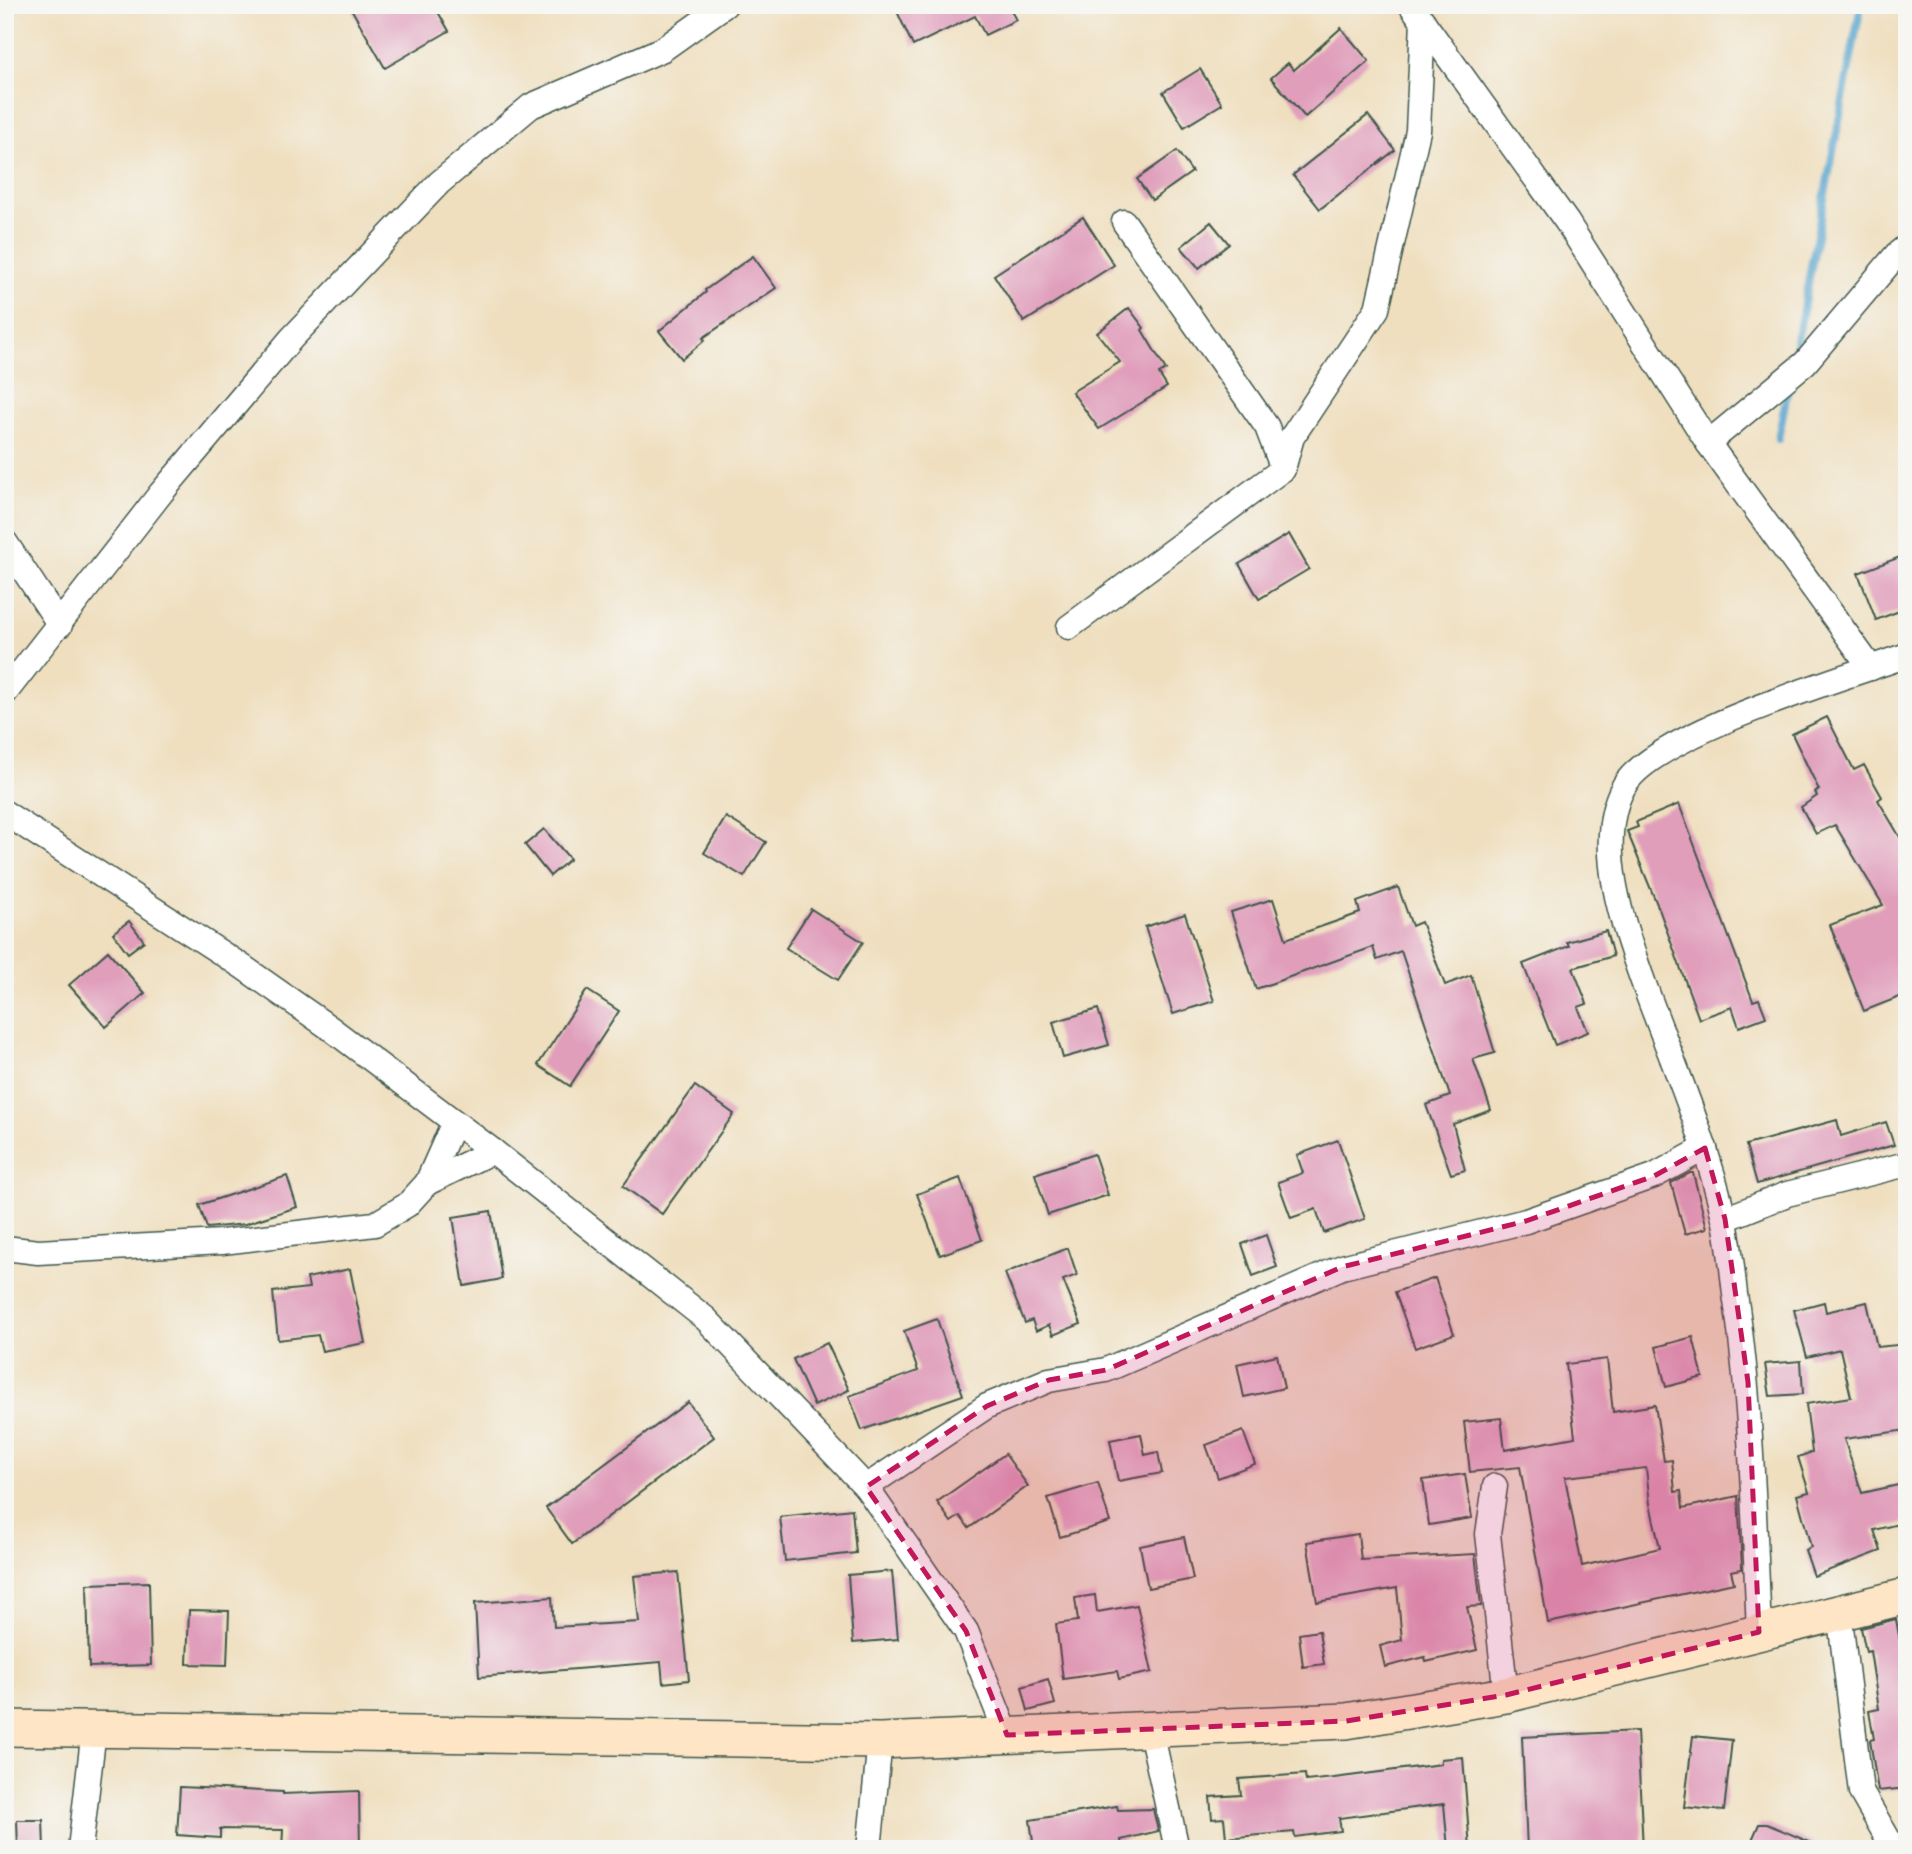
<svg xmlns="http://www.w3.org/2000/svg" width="1912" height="1854" font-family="'Patrick Hand',sans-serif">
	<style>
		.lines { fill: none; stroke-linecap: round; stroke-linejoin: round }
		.stream { stroke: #52a3cc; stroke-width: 8 }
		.building { fill: #e09ebb; fill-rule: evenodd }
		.minor-casing { stroke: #3e5549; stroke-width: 27 }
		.secondary-casing { stroke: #3e5549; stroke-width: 38 }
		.minor { stroke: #fff; stroke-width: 24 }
		.secondary { stroke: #fde5c5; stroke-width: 35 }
		.marked { fill: #c2185b; fill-opacity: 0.2; stroke: #c2185b; stroke-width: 5; stroke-dasharray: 14 9; stroke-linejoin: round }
	</style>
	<rect width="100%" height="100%" fill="#f6f6f2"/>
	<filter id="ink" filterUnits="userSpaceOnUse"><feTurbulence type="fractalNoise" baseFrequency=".0143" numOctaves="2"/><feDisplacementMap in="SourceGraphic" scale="14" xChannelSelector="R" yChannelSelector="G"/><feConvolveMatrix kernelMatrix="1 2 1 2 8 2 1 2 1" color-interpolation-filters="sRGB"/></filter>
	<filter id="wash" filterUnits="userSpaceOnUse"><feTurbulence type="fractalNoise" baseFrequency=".00686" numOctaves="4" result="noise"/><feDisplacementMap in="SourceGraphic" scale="28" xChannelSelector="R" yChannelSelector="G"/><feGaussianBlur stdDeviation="1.57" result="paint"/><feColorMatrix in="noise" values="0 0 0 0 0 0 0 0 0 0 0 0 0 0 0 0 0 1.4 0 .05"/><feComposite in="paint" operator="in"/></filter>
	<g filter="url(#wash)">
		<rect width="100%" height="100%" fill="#efdfbf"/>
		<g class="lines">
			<g class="stream">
				<path d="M1792,367L1861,5"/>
				<path d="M1778,439L1789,383"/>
			</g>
		</g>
		<g id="blocks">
			<g class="building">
				<path d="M349,5H434L449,31L385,68Z"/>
				<path d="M894,5H1008L1016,20L985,35L975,16L913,46Z"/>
				<path d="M1341,28L1369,61L1305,117L1271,78L1288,63L1294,70Z"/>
				<path d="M1200,69L1222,104L1184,127L1163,92Z"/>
				<path d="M1368,115L1395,150L1320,209L1293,175Z"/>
				<path d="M1177,151L1192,172L1152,200L1137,179Z"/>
				<path d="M1083,217L1114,265L1024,322L994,275Z"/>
				<path d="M1211,222L1229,244L1199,268L1181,247Z"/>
				<path d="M753,256L776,288L703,338L705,340L682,359L659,331L706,292L705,290Z"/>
				<path d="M1129,308L1144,328L1142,330L1166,370L1159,374L1167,387L1099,429L1072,392L1120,362L1097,333Z"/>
				<path d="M1289,534L1309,569L1259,599L1239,564Z"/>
				<path d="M1900,557L1907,576V608L1876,620L1858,573Z"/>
				<path d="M1827,717L1854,770L1864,765L1882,797L1878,800L1907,849V994L1864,1011L1830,925L1883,905L1835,825L1816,834L1801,807L1817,796L1815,792L1819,790L1792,734Z"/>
				<path d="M1679,804L1753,1001L1759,999L1766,1017L1739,1027L1732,1007L1699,1019L1659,909L1627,831L1638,827L1636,822Z"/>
				<path d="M726,817L766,842L744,877L704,853Z"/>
				<path d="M544,829L570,859L550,876L525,845Z"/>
				<path d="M1398,887L1412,926L1421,922L1445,985L1471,975L1495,1053L1473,1059L1491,1110L1453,1124L1465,1170L1451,1174L1426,1105L1450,1096L1401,951L1377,960L1373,947L1256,989L1231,912L1273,899L1286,939L1360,913L1357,902Z"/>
				<path d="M811,909L863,942L838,980L786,948Z"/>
				<path d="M1185,914L1214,1001L1173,1014L1145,927Z"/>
				<path d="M129,921L144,941L128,953L113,933Z"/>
				<path d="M1606,931L1613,956L1573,968L1587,1004L1578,1007L1588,1032L1555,1045L1523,964L1569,946L1567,942Z"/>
				<path d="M108,951L145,993L106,1027L69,985Z"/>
				<path d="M587,990L619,1011L570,1086L538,1065Z"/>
				<path d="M1098,1009L1109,1045L1063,1058L1053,1022Z"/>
				<path d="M695,1086L734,1114L662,1214L623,1186Z"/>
				<path d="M1837,1120L1841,1136L1886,1122L1894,1145L1757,1184L1746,1145Z"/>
				<path d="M1338,1140L1365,1219L1324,1233L1316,1209L1291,1218L1278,1182L1303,1173L1297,1155Z"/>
				<path d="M1094,1154L1108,1195L1048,1215L1035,1174Z"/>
				<path d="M1690,1173H1693L1707,1228L1685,1234L1671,1183Z"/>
				<path d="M287,1176L297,1207L245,1224L207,1228L199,1205Z"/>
				<path d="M960,1178L982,1240L940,1255L917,1194Z"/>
				<path d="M491,1211L502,1279L464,1286L453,1217Z"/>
				<path d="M1266,1235L1277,1267L1253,1276L1242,1244Z"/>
				<path d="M1068,1248L1077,1275L1063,1280L1081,1324L1053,1335L1049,1325L1036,1331L1032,1320L1025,1323L1005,1273Z"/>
				<path d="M350,1269L365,1343L322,1351L318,1335L278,1340L273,1292L309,1288L307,1278Z"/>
				<path d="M1435,1278L1454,1334L1415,1348L1395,1292Z"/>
				<path d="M1824,1302L1826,1312L1867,1302L1877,1347L1907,1344V1430L1844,1439L1862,1493L1907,1483V1522L1874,1530L1881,1551L1814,1576L1805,1550L1811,1547L1797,1495L1809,1492L1798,1457L1812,1452L1806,1404L1851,1397L1840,1349L1807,1357L1794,1310Z"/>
				<path d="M937,1319L963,1395L862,1430L849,1396L918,1371L904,1331Z"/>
				<path d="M1693,1337L1703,1377L1666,1387L1656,1347Z"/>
				<path d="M827,1343L849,1390L814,1406L793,1359Z"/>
				<path d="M1277,1355L1284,1388L1244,1397L1237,1364Z"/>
				<path d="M1607,1359L1613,1412L1655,1405L1664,1461L1672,1460L1675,1492L1681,1491L1683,1508L1738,1496L1742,1569L1731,1571L1734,1583L1548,1623L1520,1467L1470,1472L1464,1422L1501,1418L1505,1450L1575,1437L1566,1364ZM1646,1468L1650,1504L1660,1548L1582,1566L1565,1477Z"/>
				<path d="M1801,1361L1803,1394L1770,1396L1765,1364Z"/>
				<path d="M688,1402L714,1437L572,1544L546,1508Z"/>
				<path d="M1243,1431L1255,1464L1218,1478L1206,1445Z"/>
				<path d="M1141,1434L1145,1455L1158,1452L1162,1473L1118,1481L1110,1440Z"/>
				<path d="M1005,1454L1028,1486L969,1528L960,1516L951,1522L937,1502Z"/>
				<path d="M1465,1474L1472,1518L1429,1525L1423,1480Z"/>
				<path d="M1098,1483L1110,1522L1060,1537L1048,1498Z"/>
				<path d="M852,1509L856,1553L785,1561L780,1517Z"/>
				<path d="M1358,1534L1361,1560L1475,1554L1481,1606L1467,1607L1477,1650L1426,1662L1425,1657L1385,1667L1380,1646L1402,1640L1397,1588L1317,1602L1307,1542Z"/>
				<path d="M1184,1537L1193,1579L1148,1588L1140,1546Z"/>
				<path d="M892,1571L898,1639L853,1643L848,1575Z"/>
				<path d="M678,1572L689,1680L663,1683L661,1662L479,1677L475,1603L552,1597L554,1627L639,1622L634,1576Z"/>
				<path d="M149,1582L151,1665L89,1667L87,1584Z"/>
				<path d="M1095,1595L1097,1612L1137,1605L1152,1672L1119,1679L1117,1671L1063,1679L1056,1624L1078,1621L1075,1598Z"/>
				<path d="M189,1610L229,1611L227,1665L187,1664Z"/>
				<path d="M1896,1619L1902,1652L1907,1651V1788L1878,1791L1870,1740L1874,1739L1869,1711L1879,1709L1870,1651L1866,1652L1861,1628Z"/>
				<path d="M1319,1631L1324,1664L1303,1667L1299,1634Z"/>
				<path d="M1048,1679L1055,1704L1028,1711L1022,1687Z"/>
				<path d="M1637,1731L1643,1849H1527L1522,1737Z"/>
				<path d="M1693,1736L1732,1740L1724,1811L1684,1807Z"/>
				<path d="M1463,1757L1470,1849H1448L1444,1804L1339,1818L1341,1831L1295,1837L1294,1832L1226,1838L1224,1818L1212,1819L1210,1797L1241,1795L1239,1779L1305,1774L1306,1781L1334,1778L1441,1764V1759Z"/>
				<path d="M180,1787L283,1792V1794L359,1791L360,1849H282L283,1830L220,1829V1838L177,1835Z"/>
				<path d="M1117,1806L1118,1810L1153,1809L1158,1831L1121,1840L1122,1849H1034L1030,1820Z"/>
				<path d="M17,1820H43L44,1849H18Z"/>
				<path d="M1759,1824H1767L1826,1849H1748Z"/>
			</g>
		</g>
	</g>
	<g filter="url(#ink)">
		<use href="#blocks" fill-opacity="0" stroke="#3e5549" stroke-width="2"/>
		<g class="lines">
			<defs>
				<g id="minor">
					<path d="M1411,5L1567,222L1708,443L1871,668"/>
					<path d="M1124,222L1267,427L1283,469"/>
					<path d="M1708,443L1805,363L1897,254L1907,246"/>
					<path d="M5,542L60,625"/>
					<path d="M1069,627L1283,469L1292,437L1377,309L1418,131L1423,21"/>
					<path d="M5,693L161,493L291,339L439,183L531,106L663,49L725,5"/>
					<path d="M5,813L243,967L330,1028L493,1151L706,1319L866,1487L966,1631L1007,1735"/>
					<path d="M427,1183L493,1151"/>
					<path d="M1725,1219L1787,1194L1907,1164"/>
					<path d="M5,1248L38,1252L222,1242L375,1224L407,1205L427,1183L454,1122"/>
					<path d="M1495,1486L1488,1534L1506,1695"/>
					<path d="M866,1487L987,1406L1049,1380L1106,1370L1342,1267L1526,1221L1654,1176L1705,1148"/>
					<path d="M1839,1611L1861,1792L1894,1849"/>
					<path d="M1759,1632C1754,1519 1752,1406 1735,1294C1732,1269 1730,1243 1724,1218C1706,1139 1673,1063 1645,987C1625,931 1592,842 1624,786C1654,733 1845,678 1907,655"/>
					<path d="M1151,1731L1177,1849"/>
					<path d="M80,1849L94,1730"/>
					<path d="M869,1849L880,1741"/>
				</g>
				<path id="secondary" d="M5,1728L880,1741L1346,1721L1506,1695L1907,1596"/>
			</defs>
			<use href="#minor" class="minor-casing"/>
			<use href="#secondary" class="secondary-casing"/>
			<use href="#minor" class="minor"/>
			<use href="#secondary" class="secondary"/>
		</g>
	</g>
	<path class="marked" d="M1705,1148L1725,1219L1748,1382L1759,1632L1506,1695L1346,1721L1007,1735L966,1631L866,1487L987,1406L1049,1380L1106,1370L1342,1267L1526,1221L1654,1176Z"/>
	<rect width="1912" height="1854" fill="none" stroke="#f6f6f2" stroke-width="28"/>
</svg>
